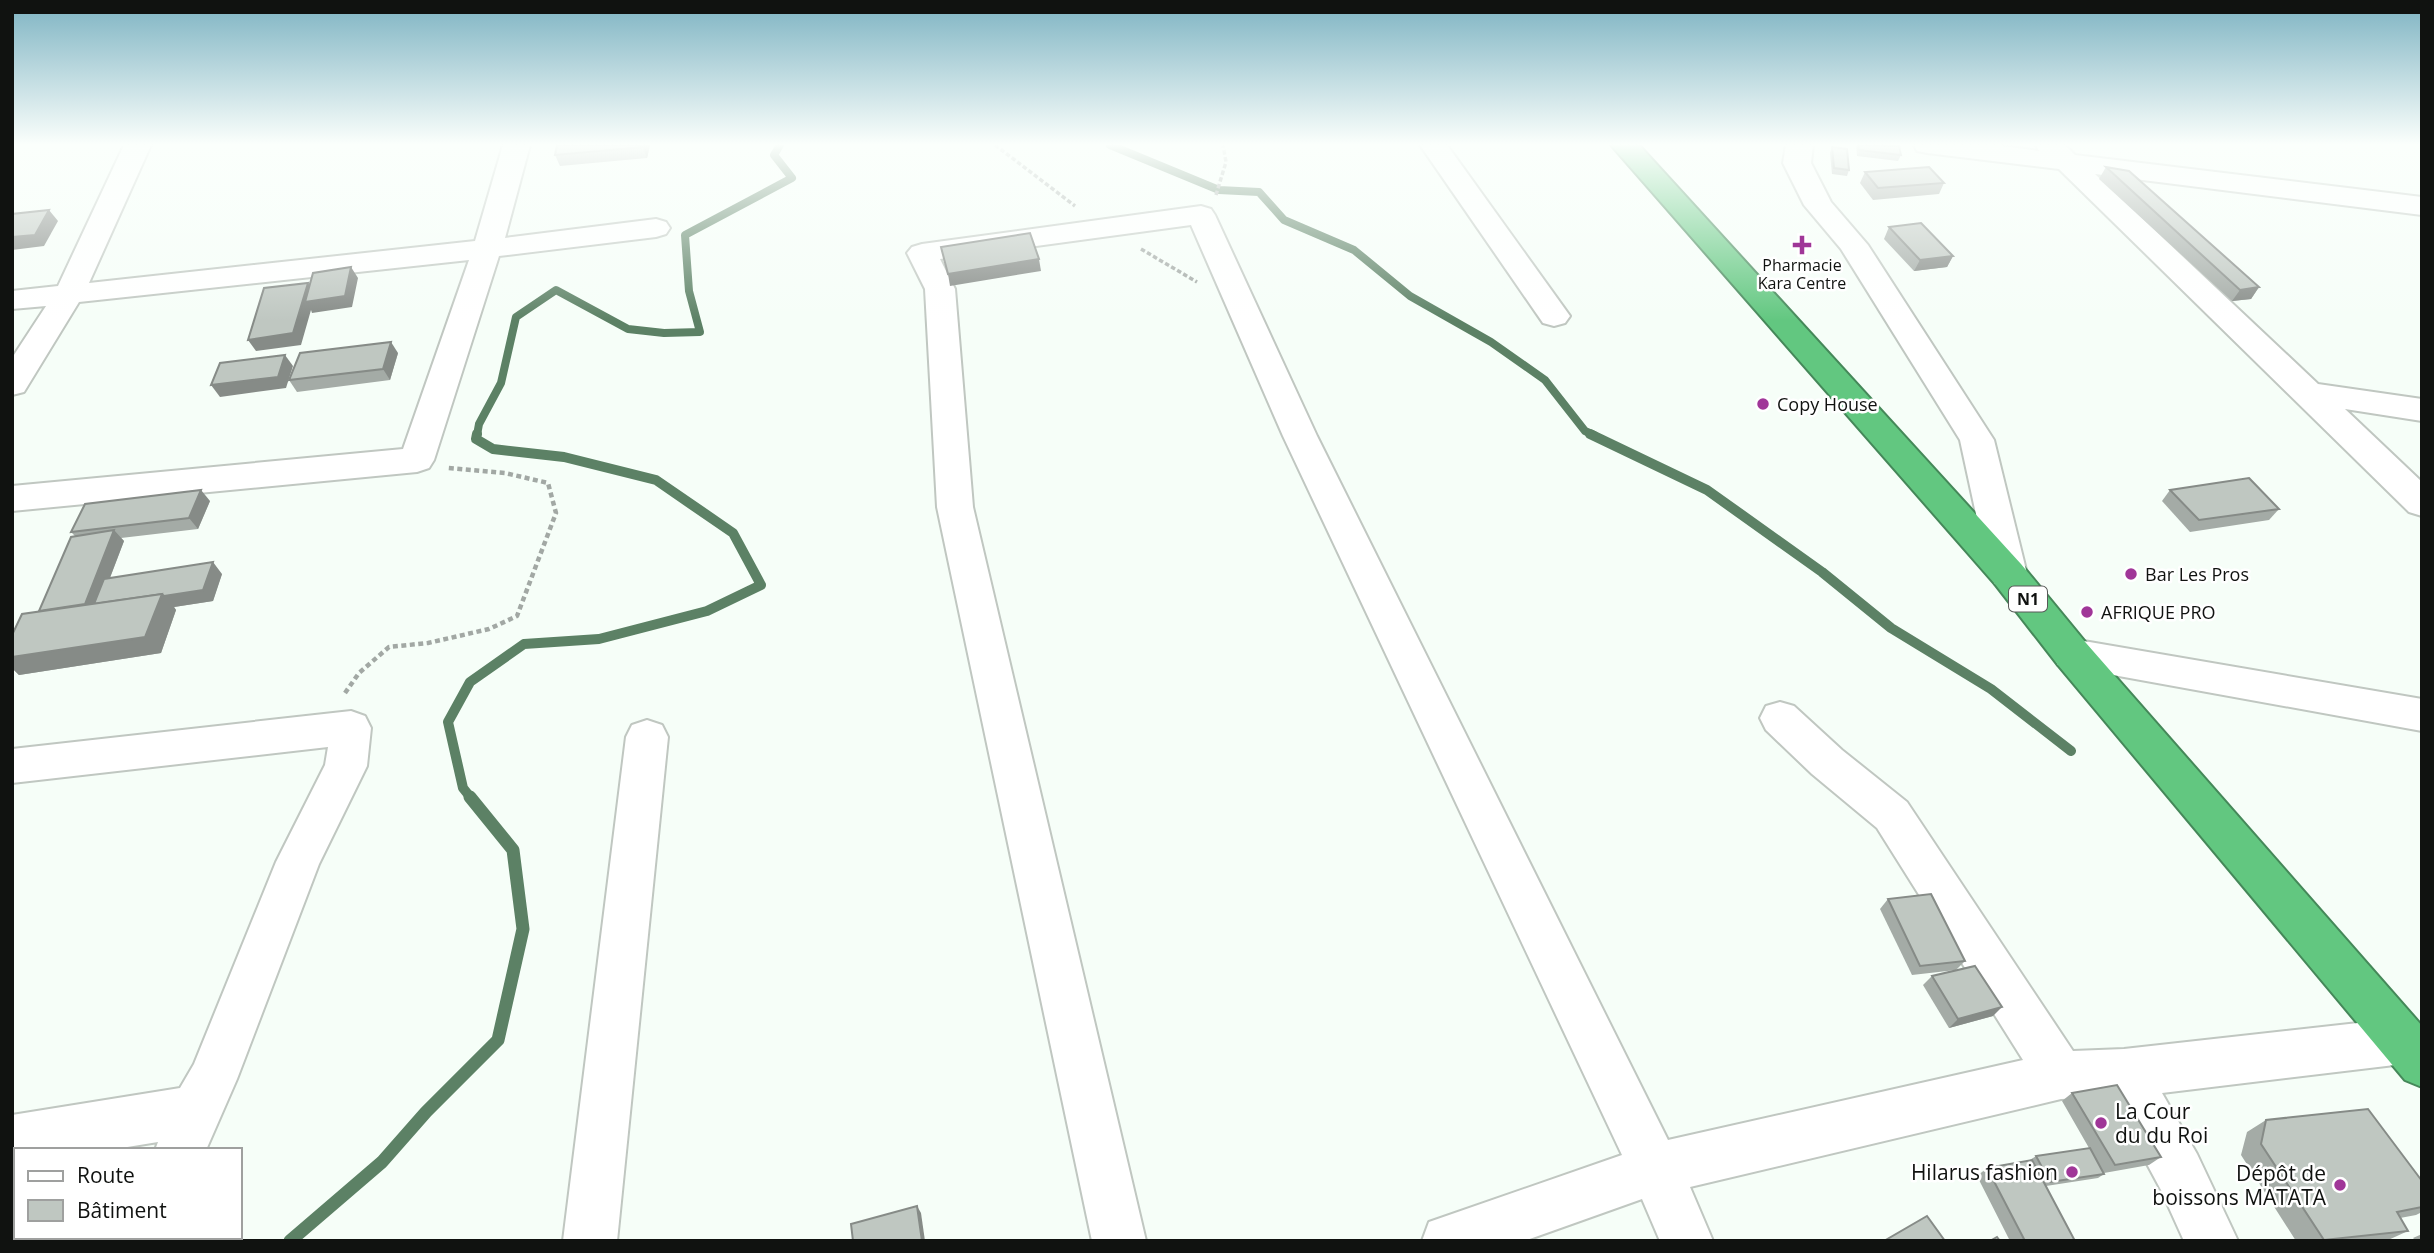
<svg xmlns="http://www.w3.org/2000/svg" width="2434" height="1253" font-family="'Open Sans',sans-serif">
	<style>
		.lines { fill: none; stroke-linecap: round; stroke-linejoin: round }
		.stream-far2 { stroke: #5c8165; stroke-width: 8 }
		.stream-far1 { stroke: #5c8165; stroke-width: 10 }
		.stream { stroke: #5c8165; stroke-width: 13 }
		.minor-casing { stroke: #c0c7c1; stroke-width: 4 }
		.highway-casing { stroke: #458859; stroke-width: 4 }
		.path-far1 { stroke: #a2a8a4; stroke-width: 3.5; stroke-dasharray: 4.5 2.5; stroke-linecap: butt }
		.path { stroke: #a2a8a4; stroke-width: 4.5; stroke-dasharray: 5 3.5; stroke-linecap: butt }
		.minor { fill: #fff; fill-rule: evenodd }
		.highway { fill: #62c780; fill-rule: evenodd }
		.wall { fill: #a4aba6 }
		.shaded-wall { fill: #868b87 }
		.building { fill: #bfc7c1; stroke: #868b87; stroke-width: 2 }
		.poi-dot { fill: #a03698; stroke: #fff; stroke-width: 2.5 }
		.labels { text-anchor: middle; dominant-baseline: central; stroke-width: 5; stroke-linejoin: round; paint-order: stroke }
		.far-poi-label { font-size: 16px; fill: #101210; stroke: #fff }
		.shield { fill: #fff; stroke: #585958; stroke-width: 2 }
		.shield-label { font-size: 16px; font-weight: bold; fill: #101210 }
		.poi-label { font-size: 18px; fill: #101210; stroke: #fff; text-anchor: start }
		.near-poi-label { font-size: 21px; fill: #101210; stroke: #fff; text-anchor: end }
	</style>
	<rect width="100%" height="100%" fill="#f6fef8"/>
	<g class="lines">
		<g class="stream-far2">
			<path d="M1110,145L1219,190L1259,192L1284,220L1354,250L1410,296L1491,342L1545,380L1585,431L1594,435"/>
			<path d="M477,435L479,424L501,383L516,317L556,290L628,329L664,333L700,332L689,291L685,235L792,178L774,155L780,145"/>
		</g>
		<g class="stream-far1">
			<path d="M1590,434L1707,490L1822,572L1891,628L1991,689L2071,751"/>
			<path d="M471,798L463,788L448,722L470,682L524,644L599,639L707,611L761,585L733,533L656,480L564,457L493,449L476,439L477,434"/>
		</g>
		<path class="stream" d="M290,1241L382,1162L426,1112L498,1040L523,929L513,850L470,797"/>
		<defs>
			<g id="minor">
				<path d="M124,145H151L89,283L475,241L503,145H530L505,238L656,219L666,222L670,228L666,234L656,237L499,256L434,460L429,468L417,472L12,511V486L403,449L469,260L79,302L24,392L12,395V358L46,306L12,309V291L58,286Z"/>
				<path d="M1420,145H1447L1570,316L1565,323L1554,326L1543,323Z"/>
				<path d="M1786,145H1813L1811,163L1831,202L1868,245L1994,440L2027,574L2021,584L2008,588L1995,584L1989,574L1960,440L1841,249L1804,205L1783,163Z"/>
				<path d="M1914,145H1996L2039,151L2036,145H2065L2075,155L2422,197V215L2095,174L2318,384L2422,399V421L2345,409L2422,482V516L2409,512L2059,169L1927,153L1917,151Z"/>
				<path d="M1201,206L1211,209L1215,215L1317,436L1668,1140L2023,1060L1877,828L1812,774L1766,730L1760,718L1766,706L1780,702L1794,706L1842,750L1907,802L2073,1051L2124,1049L2403,1018L2420,1025V1057L2403,1064L2162,1093L2197,1154L2238,1241H2184L2161,1190L2111,1097L2061,1099L1690,1187L1713,1241H1660L1642,1199L1524,1241H1422L1429,1222L1622,1155L1283,436L1191,225L940,259L955,289L973,507L1146,1241H1092L937,507L925,289L907,253L912,247L922,244Z"/>
				<path d="M2072,639L2422,699V731L2058,665L2052,654L2058,643Z"/>
				<path d="M351,711L365,716L371,728L367,766L319,864L237,1079L206,1150H155L158,1142L109,1150H16V1165H12V1115L180,1088L194,1064L276,862L325,765L328,747L12,783V749Z"/>
				<path d="M647,720L662,725L668,737L617,1241H563L626,737L632,725Z"/>
				<path d="M121,1237H174V1241H120Z"/>
			</g>
			<path id="highway" d="M1611,145H1639L2021,564L2086,643L2422,1026V1087L2405,1080L2058,665L1995,584Z"/>
		</defs>
		<use href="#minor" class="minor-casing"/>
		<use href="#highway" class="highway-casing"/>
		<g class="path-far1">
			<path d="M995,145L1075,206"/>
			<path d="M1216,195L1226,162L1223,145"/>
			<path d="M1141,249L1197,282"/>
		</g>
		<path class="path" d="M345,693L359,673L389,647L428,643L489,629L517,616L556,513L548,483L505,473L448,468"/>
		<use href="#minor" class="minor"/>
		<use href="#highway" class="highway"/>
	</g>
	<g class="wall">
		<path d="M650,145L647,158L560,166L555,155Z"/>
		<path d="M1856,145H1890L1901,155L1898,161L1857,156Z"/>
		<path d="M1832,147L1849,170L1847,176L1832,174L1830,153Z"/>
		<path d="M2106,167L2259,287L2251,299L2232,301L2099,179Z"/>
		<path d="M1865,172L1944,183L1939,194L1873,200L1860,183Z"/>
		<path d="M1889,227L1953,256L1947,267L1914,271L1884,239Z"/>
		<path d="M398,353L390,380L297,392L289,380Z"/>
		<path d="M2170,490L2279,509L2269,520L2190,532L2162,501Z"/>
		<path d="M210,501L198,529L121,538L124,541L110,578L222,574L213,601L174,607L176,610L161,653L19,675L12,668V635L40,611L75,536L71,532Z"/>
		<path d="M1888,899L1965,961L1956,970L1912,975L1880,909Z"/>
		<path d="M1932,976L1993,1016L1949,1028L1923,985Z"/>
		<path d="M2072,1093L2161,1157L2149,1165L2104,1173V1174L2098,1178L2046,1186L2075,1241H2010L1977,1176L1987,1168L2031,1160H2030L2036,1156L2089,1148L2062,1101Z"/>
		<path d="M2266,1120L2422,1181V1212L2416,1215L2400,1218L2408,1231L2386,1241H2296L2241,1155L2247,1132Z"/>
		<path d="M2422,1234V1241H2416L2413,1238Z"/>
	</g>
	<g class="shaded-wall">
		<path d="M644,145H650L647,158L643,147Z"/>
		<path d="M49,210L58,221L44,246L12,250V237Z"/>
		<path d="M1953,256L1947,267L1914,271L1920,260Z"/>
		<path d="M1039,259L1041,271L950,286L948,274Z"/>
		<path d="M351,267L358,278L352,307L312,313L311,310L301,345L256,351L248,340L308,283L315,294Z"/>
		<path d="M2259,287L2251,299L2232,301L2240,290Z"/>
		<path d="M391,342L398,353L390,380L383,369Z"/>
		<path d="M285,355L293,366L286,388L220,397L211,385Z"/>
		<path d="M201,490L210,501L198,529L189,518Z"/>
		<path d="M114,530L124,541L99,606L162,594L213,562L222,574L213,601L174,607L176,610L161,653L19,675L12,668V657L51,622Z"/>
		<path d="M2002,1007L1993,1016L1949,1028L1958,1019Z"/>
		<path d="M917,1206L921,1213L925,1241H922Z"/>
	</g>
	<g class="building">
		<path d="M557,145H644L643,147L555,155Z"/>
		<path d="M1858,145L1899,146L1901,155L1859,150Z"/>
		<path d="M1832,147L1847,149L1849,170L1834,168Z"/>
		<path d="M1929,167L1944,183L1878,188L1865,172Z"/>
		<path d="M2106,167L2129,171L2259,287L2240,290Z"/>
		<path d="M49,210L35,235L12,237V214Z"/>
		<path d="M1921,223L1953,256L1920,260L1889,227Z"/>
		<path d="M1030,233L1039,259L948,274L941,247Z"/>
		<path d="M351,267L345,296L305,302L313,273Z"/>
		<path d="M308,283L293,333L248,340L264,288Z"/>
		<path d="M391,342L383,369L289,380L300,353Z"/>
		<path d="M285,355L278,377L211,385L220,363Z"/>
		<path d="M2249,478L2279,509L2199,520L2170,490Z"/>
		<path d="M201,490L189,518L71,532L85,504Z"/>
		<path d="M114,530L85,604L39,611L71,537Z"/>
		<path d="M213,562L203,590L164,596L162,594L94,604L104,579Z"/>
		<path d="M162,594L145,637L12,657V635L22,614Z"/>
		<path d="M1931,894L1965,961L1920,966L1888,899Z"/>
		<path d="M1975,966L2002,1007L1958,1019L1932,976Z"/>
		<path d="M2117,1085L2161,1157L2115,1165L2072,1093Z"/>
		<path d="M2368,1109L2422,1181V1207L2397,1212L2408,1231L2324,1240L2261,1144L2266,1120Z"/>
		<path d="M2090,1148L2104,1174L2050,1182L2036,1156Z"/>
		<path d="M2032,1160L2075,1241H2025L1987,1168Z"/>
		<path d="M917,1206L922,1241H853L851,1224Z"/>
		<path d="M1927,1216L1945,1241H1884Z"/>
		<path d="M1997,1237L2000,1241H1990Z"/>
	</g>
	<linearGradient id="sky" x2="0" y2="1"><stop stop-color="#7db3c2"/><stop offset="0.45" stop-color="#fbfffc"/><stop offset="1" stop-color="#fbfffc" stop-opacity="0"/></linearGradient>
	<rect width="2434" height="321" fill="url(#sky)"/>
	<g class="poi-dot">
		<path d="M1798.5 234.5h7v7h7v7h-7v7h-7v-7h-7v-7h7z"/>
		<circle cx="1763" cy="404" r="7"/>
		<circle cx="2131" cy="574" r="7"/>
		<circle cx="2087" cy="612" r="7"/>
		<circle cx="2101" cy="1123" r="7"/>
		<circle cx="2072" cy="1172" r="7"/>
		<circle cx="2340" cy="1185" r="7"/>
	</g>
	<g class="labels">
		<g class="far-poi-label">
			<text x="1802" y="265">Pharmacie<tspan x="1802" dy="18">Kara Centre</tspan></text>
		</g>
		<rect class="shield" x="2009" y="586.5" width="38" height="25" rx="5"/>
		<g class="shield-label">
			<text x="2028" y="599">N1</text>
		</g>
		<g class="poi-label">
			<text x="1777" y="404">Copy House</text>
			<text x="2145" y="574">Bar Les Pros</text>
			<text x="2101" y="612">AFRIQUE PRO</text>
		</g>
		<g class="near-poi-label">
			<text x="2115" y="1111" text-anchor="start">La Cour<tspan x="2115" dy="24">du du Roi</tspan></text>
			<text x="2058" y="1172">Hilarus fashion</text>
			<text x="2326" y="1173">Dépôt de<tspan x="2326" dy="24">boissons MATATA</tspan></text>
		</g>
	</g>
	<rect width="2434" height="1253" fill="none" stroke="#101210" stroke-width="28"/>
	<rect x="14" y="1148" width="228" height="91" fill="#ffffff" stroke="#9fa09f" stroke-width="2"/>
	<rect x="28" y="1171" width="35" height="10" fill="#ffffff" stroke="#9fa09f" stroke-width="2"/>
	<text x="77" y="1183" font-size="21" fill="#101210">Route</text>
	<rect x="28" y="1200" width="35" height="21" fill="#bfc7c1" stroke="#9fa09f" stroke-width="2"/>
	<text x="77" y="1218" font-size="21" fill="#101210">Bâtiment</text>
</svg>
